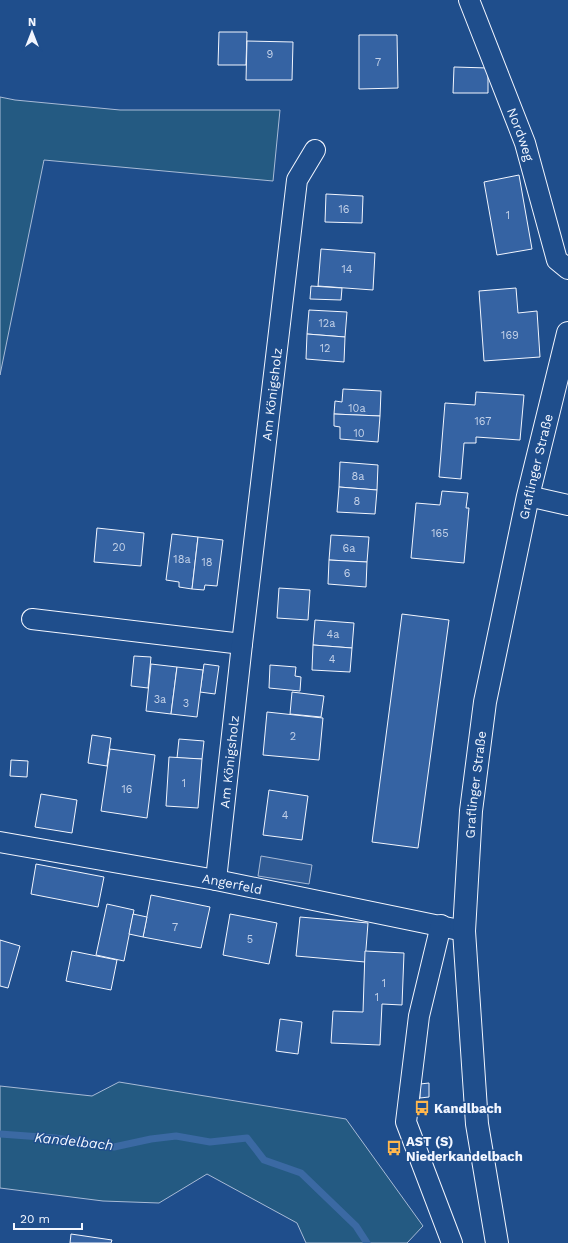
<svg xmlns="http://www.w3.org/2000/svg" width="568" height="1243" font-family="'Work Sans',sans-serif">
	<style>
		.green { fill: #245a82; stroke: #a8bbd7 }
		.parking { fill: #305b95; stroke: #a8bbd7 }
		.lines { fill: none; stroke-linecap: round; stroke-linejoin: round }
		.stream { stroke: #3b69a3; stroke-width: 7 }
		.building { fill: #3563a3; stroke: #f2f6ff }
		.street-casing { stroke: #f2f6ff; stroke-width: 22 }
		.primary-casing { stroke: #f2f6ff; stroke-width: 24 }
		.street { stroke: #1f4e8c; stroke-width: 20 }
		.primary { stroke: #1f4e8c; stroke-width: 22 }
		.labels { text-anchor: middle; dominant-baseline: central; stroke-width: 3; stroke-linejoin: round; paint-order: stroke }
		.number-label { font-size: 11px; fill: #c3d1e8 }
		.street-label { font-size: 13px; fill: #f2f6ff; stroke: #1f4e8c }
		.poi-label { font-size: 13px; font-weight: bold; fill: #f2f6ff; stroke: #1f4e8c; text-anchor: start }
		.water-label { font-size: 14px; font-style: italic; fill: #f2f6ff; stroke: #1f4e8c }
	</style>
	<rect width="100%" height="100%" fill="#1f4e8c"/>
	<g class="green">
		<path d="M0,97L15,100L120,110H280L273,181L44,160L0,375Z"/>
		<path d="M119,1082L346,1119L423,1226L407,1243H306L297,1223L207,1174L159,1203L103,1201L0,1188V1086L92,1096Z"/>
	</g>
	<path class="parking" d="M261,856L312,865L309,884L258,876Z"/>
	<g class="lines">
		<path class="stream" d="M0,1134L55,1138L114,1147L151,1139L176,1136L210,1142L247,1138L264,1160L301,1173L356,1226L367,1243"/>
	</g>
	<g class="building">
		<path d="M219,32H247L246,65H218Z"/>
		<path d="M359,35H397L398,88L359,89Z"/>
		<path d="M247,41L293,42L292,80H246Z"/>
		<path d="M454,67L488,68V93H453Z"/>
		<path d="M519,175L532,249L497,255L484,182Z"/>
		<path d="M326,194L363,196L362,223L325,222Z"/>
		<path d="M321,249L375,253L373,290L318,286Z"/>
		<path d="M311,286L342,288L341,300L310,299Z"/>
		<path d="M516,288L518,313L537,311L540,357L484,361L479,291Z"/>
		<path d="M309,310L347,312L345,337L307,334Z"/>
		<path d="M307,334L345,337L344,362L306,359Z"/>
		<path d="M343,389L381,391L380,416L334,414L335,401L342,402Z"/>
		<path d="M476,392L524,395L520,440L476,437V443H464L461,479L439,477L445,403L475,405Z"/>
		<path d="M334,414L380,416L378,442L340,439V427L334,426Z"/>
		<path d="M340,462L378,465L377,490L339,487Z"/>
		<path d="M339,487L377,490L375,514L337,512Z"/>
		<path d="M442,491L468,493L466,508H469L464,563L411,558L416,503L440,505Z"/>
		<path d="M97,528L144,533L141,566L94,562Z"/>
		<path d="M172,534L198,537L192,589L179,587V582L166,580Z"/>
		<path d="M331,535L369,537L367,562L329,560Z"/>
		<path d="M198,537L223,540L217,586L205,585L204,590L192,589Z"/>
		<path d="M329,560L367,562L366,587L328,584Z"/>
		<path d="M279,588L310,590L308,620L277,618Z"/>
		<path d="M402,614L449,620L418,848L372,842Z"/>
		<path d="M315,620L354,623L352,648L313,645Z"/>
		<path d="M313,645L352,648L350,672L312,670Z"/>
		<path d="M134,656L151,657L148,688L131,686Z"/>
		<path d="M151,664L177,667L171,714L146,711Z"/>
		<path d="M204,664L219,666L215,694L200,692Z"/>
		<path d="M270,665L296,667L295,676L301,677L300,691L269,688Z"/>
		<path d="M177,667L203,670L197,717L171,714Z"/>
		<path d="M292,692L324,696L321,717L290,714Z"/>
		<path d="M267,712L323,718L319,760L263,755Z"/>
		<path d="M92,735L111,738L107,766L88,763Z"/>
		<path d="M179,739L204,741L202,759L177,758Z"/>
		<path d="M110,749L155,755L147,818L101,811Z"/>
		<path d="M169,757L202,759L198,808L166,806Z"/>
		<path d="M11,760L28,761L27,777L10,776Z"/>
		<path d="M269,790L308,796L302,840L263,835Z"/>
		<path d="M41,794L77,800L72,833L35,827Z"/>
		<path d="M36,864L104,877L98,907L31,894Z"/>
		<path d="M151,895L210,907L201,948L143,937Z"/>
		<path d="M107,904L134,910L124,961L96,955Z"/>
		<path d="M133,914L147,917L143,937L129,934Z"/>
		<path d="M230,914L277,923L269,964L223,955Z"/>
		<path d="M300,917L368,923L365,962L296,956Z"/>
		<path d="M0,940L20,946L8,988L0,986Z"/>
		<path d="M72,951L117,960L111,990L66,981Z"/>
		<path d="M365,951L404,953L402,1005L382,1004L380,1045L331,1043L333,1011L363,1012Z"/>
		<path d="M280,1019L302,1022L298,1054L276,1051Z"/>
		<path d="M429,1083V1097L420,1098V1084Z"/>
		<path d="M71,1234L112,1240L111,1243H70Z"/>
	</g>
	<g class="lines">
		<defs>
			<g id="street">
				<path id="s1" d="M469,0L525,143L557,260L568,269"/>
				<path d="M528,496L568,505"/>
				<path d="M32,619L242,644"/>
				<path id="s2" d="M0,842L216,880L464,931"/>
				<path id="s3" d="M216,880L242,644L297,180L315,150"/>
				<path d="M441,925L419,1016L406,1122L452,1243"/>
			</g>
			<g id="primary">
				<path id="s4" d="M497,1243L477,1124L464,931L471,811L485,702L528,496L568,333"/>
			</g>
		</defs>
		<use href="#street" class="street-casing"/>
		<use href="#primary" class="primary-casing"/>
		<use href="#street" class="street"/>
		<use href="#primary" class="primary"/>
	</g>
	<defs>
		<symbol id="bus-bare" viewBox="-9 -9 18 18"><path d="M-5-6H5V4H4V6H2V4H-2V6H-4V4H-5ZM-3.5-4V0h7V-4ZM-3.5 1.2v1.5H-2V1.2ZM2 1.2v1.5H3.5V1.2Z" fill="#ffb74d" stroke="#1f4e8c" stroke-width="2.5" paint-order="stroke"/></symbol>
	</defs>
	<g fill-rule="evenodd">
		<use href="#bus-bare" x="411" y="1097" width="22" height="22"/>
		<use href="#bus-bare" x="383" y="1137" width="22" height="22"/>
	</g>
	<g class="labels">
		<g class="number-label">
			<text x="270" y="54">9</text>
			<text x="378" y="62">7</text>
			<text x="344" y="209">16</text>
			<text x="508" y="215">1</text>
			<text x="347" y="269">14</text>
			<text x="327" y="323">12a</text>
			<text x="510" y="335">169</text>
			<text x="325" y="348">12</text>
			<text x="357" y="408">10a</text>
			<text x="483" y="421">167</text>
			<text x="359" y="433">10</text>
			<text x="358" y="476">8a</text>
			<text x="357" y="501">8</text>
			<text x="440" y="533">165</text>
			<text x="119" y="547">20</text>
			<text x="349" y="548">6a</text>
			<text x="182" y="559">18a</text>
			<text x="207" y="562">18</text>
			<text x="347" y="573">6</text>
			<text x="333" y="634">4a</text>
			<text x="332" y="659">4</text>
			<text x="160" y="699">3a</text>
			<text x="186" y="703">3</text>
			<text x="293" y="736">2</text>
			<text x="184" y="783">1</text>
			<text x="127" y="789">16</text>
			<text x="285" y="815">4</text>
			<text x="175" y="927">7</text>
			<text x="250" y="939">5</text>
			<text x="384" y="983">1</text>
			<text x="377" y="997">1</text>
		</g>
		<g class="street-label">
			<text stroke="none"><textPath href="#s1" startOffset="144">Nordweg</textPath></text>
			<text stroke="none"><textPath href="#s3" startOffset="489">Am Königsholz</textPath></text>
			<text stroke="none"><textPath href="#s4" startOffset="785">Graflinger Straße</textPath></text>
			<text stroke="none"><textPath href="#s3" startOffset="119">Am Königsholz</textPath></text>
			<text stroke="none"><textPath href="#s4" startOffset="461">Graflinger Straße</textPath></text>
			<text stroke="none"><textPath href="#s2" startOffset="236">Angerfeld</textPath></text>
		</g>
		<g class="poi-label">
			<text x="434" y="1108">Kandlbach</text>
			<text x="406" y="1141">AST (S)<tspan x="406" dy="15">Niederkandelbach</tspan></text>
		</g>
		<g class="water-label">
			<text transform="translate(74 1141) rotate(6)">Kandelbach</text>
		</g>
	</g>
	<g transform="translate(32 32)" stroke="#1f4e8c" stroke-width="3" paint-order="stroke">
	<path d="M0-3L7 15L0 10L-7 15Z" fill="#f2f6ff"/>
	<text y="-6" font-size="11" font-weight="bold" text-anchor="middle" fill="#f2f6ff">N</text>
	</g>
	<path d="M14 1223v6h68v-6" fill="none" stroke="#f2f6ff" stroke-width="2"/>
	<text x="20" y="1223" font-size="12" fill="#f2f6ff" stroke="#1f4e8c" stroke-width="3" paint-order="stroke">20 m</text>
</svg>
